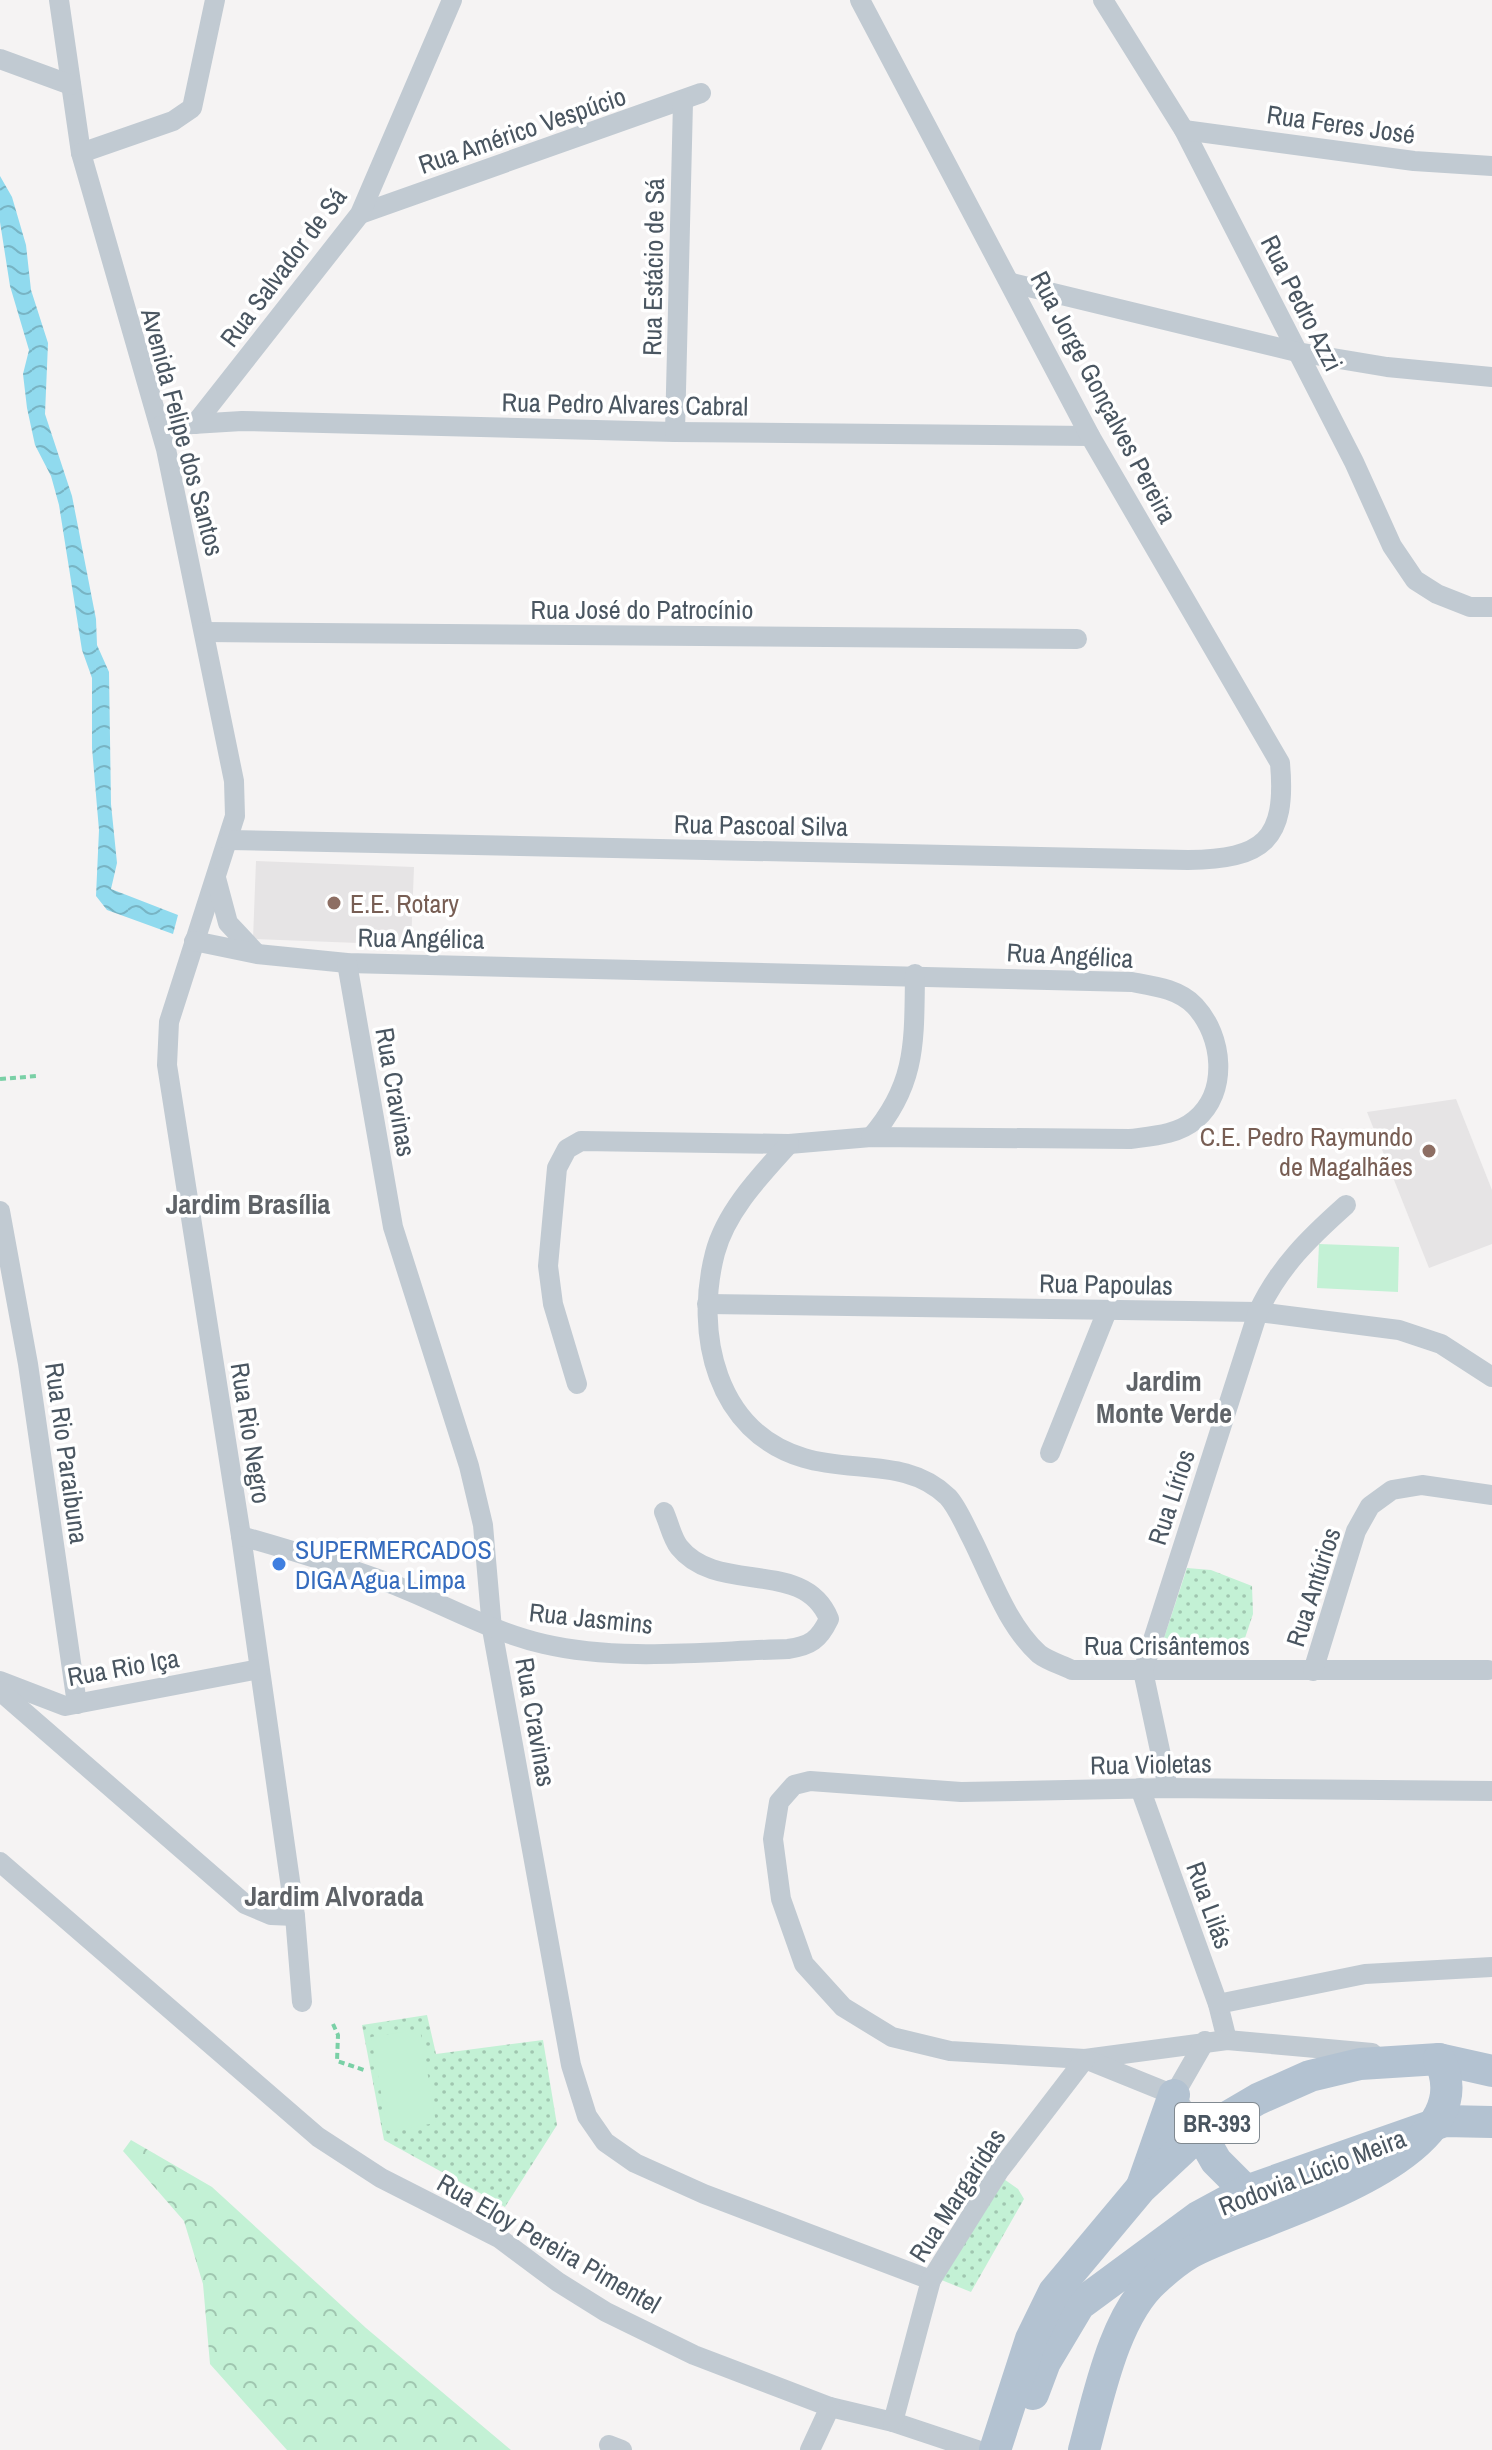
<svg xmlns="http://www.w3.org/2000/svg" width="1492" height="2450" font-family="'Archivo Narrow',sans-serif">
	<style>
		.education { fill: #e6e4e5 }
		.forest { fill: url(#forest-crowns) }
		.park { fill: url(#park-dots) }
		.garden { fill: #c3f1d5 }
		.water { fill: url(#water-waves) }
		.lines { fill: none; stroke-linecap: round; stroke-linejoin: round }
		.path { stroke: #7ad0a6; stroke-width: 4; stroke-dasharray: 6 4; stroke-linecap: butt }
		.street { stroke: #c1cad2; stroke-width: 20 }
		.primary { stroke: #b3c2d1; stroke-width: 32 }
		.education-dot { fill: #8d6e63; stroke: #fff; stroke-width: 3 }
		.shop-dot { fill: #3f7fe0; stroke: #fff; stroke-width: 3 }
		.labels { text-anchor: middle; dominant-baseline: central; stroke-width: 7; stroke-linejoin: round; paint-order: stroke }
		.shield { fill: #fff; stroke: #808990; stroke-width: 2 }
		.shield-label { font-size: 24px; font-weight: bold; fill: #4a5661 }
		.street-label { font-size: 26px; fill: #4a5661; stroke: #fff }
		.education-label { font-size: 26px; fill: #785e54; stroke: #fff; text-anchor: start }
		.shop-label { font-size: 26px; fill: #366cbe; stroke: #fff; text-anchor: start }
		.neighbourhood-label { font-size: 28px; font-weight: bold; fill: #5f6368; stroke: #fff }
	</style>
	<defs>
		<pattern id="forest-crowns" width="20" height="18" patternUnits="userSpaceOnUse" patternTransform="scale(2)"><rect width="20" height="18" fill="#c3f1d5"/><path d="M2 6a3 3 0 1 1 6 0M12 15a3 3 0 1 1 6 0" fill="none" stroke="#a0c6b0"/></pattern>
		<pattern id="park-dots" width="8" height="8" patternUnits="userSpaceOnUse" patternTransform="scale(2)"><rect width="8" height="8" fill="#c3f1d5"/><path d="M2 2h.1M6 6h.1" fill="none" stroke="#a0c6b0" stroke-width="1.8" stroke-linecap="round"/></pattern>
		<pattern id="water-waves" width="16" height="10" patternUnits="userSpaceOnUse" patternTransform="scale(2)"><rect width="16" height="10" fill="#90daee"/><path d="M0 5q4-4 8 0t8 0" fill="none" stroke="#78b4c4"/></pattern>
	</defs>
	<rect width="100%" height="100%" fill="#f5f3f3"/>
	<g class="education">
		<path d="M256,861L414,867L411,945L253,939Z"/>
		<path d="M1456,1099L1492,1190V1244L1429,1268L1367,1112Z"/>
	</g>
	<path class="forest" d="M131,2140L212,2187L366,2328L511,2450H287L210,2364L203,2284L184,2221L123,2151Z"/>
	<g class="park">
		<path d="M1187,1568L1211,1570L1252,1586L1253,1614L1240,1653L1181,1652L1163,1641Z"/>
		<path d="M427,2015L436,2054L543,2040L557,2125L505,2207L384,2140L362,2025Z"/>
		<path d="M1001,2177L1018,2189L1024,2199L971,2292L939,2279Z"/>
	</g>
	<g class="garden">
		<path d="M1319,1244L1399,1247L1398,1292L1317,1288Z"/>
		<path d="M420,2029L436,2123L388,2131L371,2037Z"/>
	</g>
	<path class="water" d="M0,176L12,197L26,245L31,290L48,343L45,414L72,496L96,619L97,645L109,672L111,804L117,863L111,889L178,915L173,934L107,910L96,896L99,830L92,748V678L82,650L59,505L51,476L35,445L27,408L23,374L29,350L10,286L0,222Z"/>
	<g class="lines">
		<g class="path">
			<path d="M0,1079L37,1076"/>
			<path d="M333,2024L338,2035L337,2061L364,2070"/>
		</g>
		<g class="street">
			<path d="M59,0L81,153L166,449L234,781L235,816L169,1022L167,1065L241,1536L295,1916L302,2002"/>
			<path d="M1103,0L1184,130L1354,462L1392,546L1415,580L1437,594L1470,607H1492"/>
			<path d="M0,59L71,85"/>
			<path d="M1184,130L1414,161L1492,166"/>
			<path d="M81,153L173,121L192,108L215,0"/>
			<path d="M360,214L701,93"/>
			<path d="M1012,283L1297,352L1387,367L1492,377"/>
			<path d="M195,424L360,214L452,0"/>
			<path d="M160,426L242,421L675,432L1090,436"/>
			<path d="M675,432L683,102"/>
			<path d="M206,632L1077,639"/>
			<path d="M229,840L1188,860C1263,859 1287,841 1280,763L1090,436L860,0"/>
			<path d="M216,878L228,923L256,953"/>
			<path d="M194,941L257,954L347,963L1132,982C1154,986 1179,989 1195,1006C1223,1036 1229,1092 1195,1120C1177,1135 1152,1136 1130,1139L871,1137L789,1144L581,1141L567,1149L557,1168L548,1266L553,1304L577,1384"/>
			<path d="M347,963L393,1227L469,1466L483,1525L492,1629L571,2065L587,2116L605,2142L635,2163L704,2194L931,2280"/>
			<path d="M871,1137C917,1084 914,1041 915,974"/>
			<path d="M789,1144C761,1175 726,1211 715,1253C694,1334 716,1432 804,1458C853,1473 909,1458 948,1497C958,1508 965,1526 972,1539C991,1577 1007,1625 1039,1654C1048,1661 1062,1665 1072,1670H1488"/>
			<path d="M0,1211L28,1364L77,1704"/>
			<path d="M707,1304L1258,1312L1399,1330L1441,1344L1492,1377"/>
			<path d="M1050,1453L1107,1311"/>
			<path d="M241,1536C294,1551 346,1567 397,1586C447,1606 492,1632 544,1644C622,1662 709,1651 788,1649C810,1646 819,1640 829,1619C804,1557 718,1596 679,1547C672,1538 669,1523 664,1512"/>
			<path d="M1313,1671L1356,1531L1370,1506L1392,1490L1422,1485L1492,1495"/>
			<path d="M0,1681L65,1706L259,1669"/>
			<path d="M0,1691L245,1904L271,1915L295,1916"/>
			<path d="M1140,1788L1218,2004L1227,2040"/>
			<path d="M1168,1788L1143,1671L1258,1312C1279,1267 1309,1238 1346,1205"/>
			<path d="M0,1862L318,2137L381,2178L499,2238L558,2282L606,2312L694,2355L830,2407L893,2422L977,2450"/>
			<path d="M1218,2004L1365,1974L1492,1967"/>
			<path d="M1372,2053L1227,2040L1085,2059L950,2051L892,2037L843,2007L804,1964L781,1899L773,1839L779,1802L794,1785L810,1781L961,1792L1168,1788L1492,1791"/>
			<path d="M1085,2059L1174,2095L1200,2133"/>
			<path d="M1174,2095L1205,2041"/>
			<path d="M893,2422L931,2280L999,2171L1085,2059"/>
			<path d="M609,2445L622,2450"/>
			<path d="M810,2450L830,2407"/>
		</g>
		<g class="primary">
			<path d="M1200,2133L1216,2161L1246,2191"/>
			<path d="M1142,2186L1174,2095"/>
			<path d="M1033,2394L1045,2362L1079,2305L1198,2217L1246,2191L1445,2121L1492,2122"/>
			<path d="M995,2450L1031,2339L1054,2292L1141,2188L1200,2133L1258,2099L1310,2076L1360,2064L1439,2059L1492,2071"/>
			<path d="M1084,2450C1098,2399 1114,2315 1156,2279C1166,2270 1178,2260 1190,2253C1246,2220 1492,2163 1439,2059"/>
		</g>
	</g>
	<g class="education-dot">
		<circle cx="334" cy="903" r="8"/>
		<circle cx="1429" cy="1151" r="8"/>
	</g>
	<circle class="shop-dot" cx="279" cy="1564" r="8"/>
	<g class="labels">
		<rect class="shield" x="1175" y="2103" width="84" height="40" rx="6"/>
		<g class="shield-label">
			<text x="1217" y="2123">BR-393</text>
		</g>
		<g class="street-label">
			<text transform="translate(1341 124) rotate(8)">Rua Feres José</text>
			<text transform="translate(522 130) rotate(-19)">Rua Américo Vespúcio</text>
			<text transform="translate(283 267) rotate(-53)">Rua Salvador de Sá</text>
			<text transform="translate(653 267) rotate(-89)">Rua Estácio de Sá</text>
			<text transform="translate(1302 303) rotate(63)">Rua Pedro Azzi</text>
			<text transform="translate(1104 397) rotate(62)">Rua Jorge Gonçalves Pereira</text>
			<text transform="translate(625 404) rotate(1)">Rua Pedro Alvares Cabral</text>
			<text transform="translate(183 432) rotate(75)">Avenida Felipe dos Santos</text>
			<text x="642" y="609">Rua José do Patrocínio</text>
			<text transform="translate(761 825) rotate(1)">Rua Pascoal Silva</text>
			<text transform="translate(421 938) rotate(1)">Rua Angélica</text>
			<text transform="translate(1070 955) rotate(3)">Rua Angélica</text>
			<text transform="translate(396 1092) rotate(80)">Rua Cravinas</text>
			<text transform="translate(1106 1284) rotate(1)">Rua Papoulas</text>
			<text transform="translate(251 1433) rotate(81)">Rua Rio Negro</text>
			<text transform="translate(67 1453) rotate(82)">Rua Rio Paraibuna</text>
			<text transform="translate(1171 1497) rotate(-72)">Rua Lírios</text>
			<text transform="translate(1313 1587) rotate(-72)">Rua Antúrios</text>
			<text transform="translate(591 1618) rotate(6)">Rua Jasmins</text>
			<text x="1167" y="1645">Rua Crisântemos</text>
			<text transform="translate(123 1667) rotate(-10)">Rua Rio Iça</text>
			<text transform="translate(536 1722) rotate(80)">Rua Cravinas</text>
			<text transform="translate(1151 1764) rotate(-1)">Rua Violetas</text>
			<text transform="translate(1210 1905) rotate(70)">Rua Lilás</text>
			<text transform="translate(1312 2172) rotate(-21)">Rodovia Lúcio Meira</text>
			<text transform="translate(957 2195) rotate(-57)">Rua Margaridas</text>
			<text transform="translate(549 2243) rotate(30)">Rua Eloy Pereira Pimentel</text>
		</g>
		<g class="education-label">
			<text x="350" y="903">E.E. Rotary</text>
			<text x="1413" y="1136" text-anchor="end">C.E. Pedro Raymundo<tspan x="1413" dy="30">de Magalhães</tspan></text>
		</g>
		<g class="shop-label">
			<text x="295" y="1549">SUPERMERCADOS<tspan x="295" dy="30">DIGA Agua Limpa</tspan></text>
		</g>
		<g class="neighbourhood-label">
			<text x="248" y="1204">Jardim Brasília</text>
			<text x="1164" y="1381">Jardim<tspan x="1164" dy="32">Monte Verde</tspan></text>
			<text x="334" y="1896">Jardim Alvorada</text>
		</g>
	</g>
</svg>
